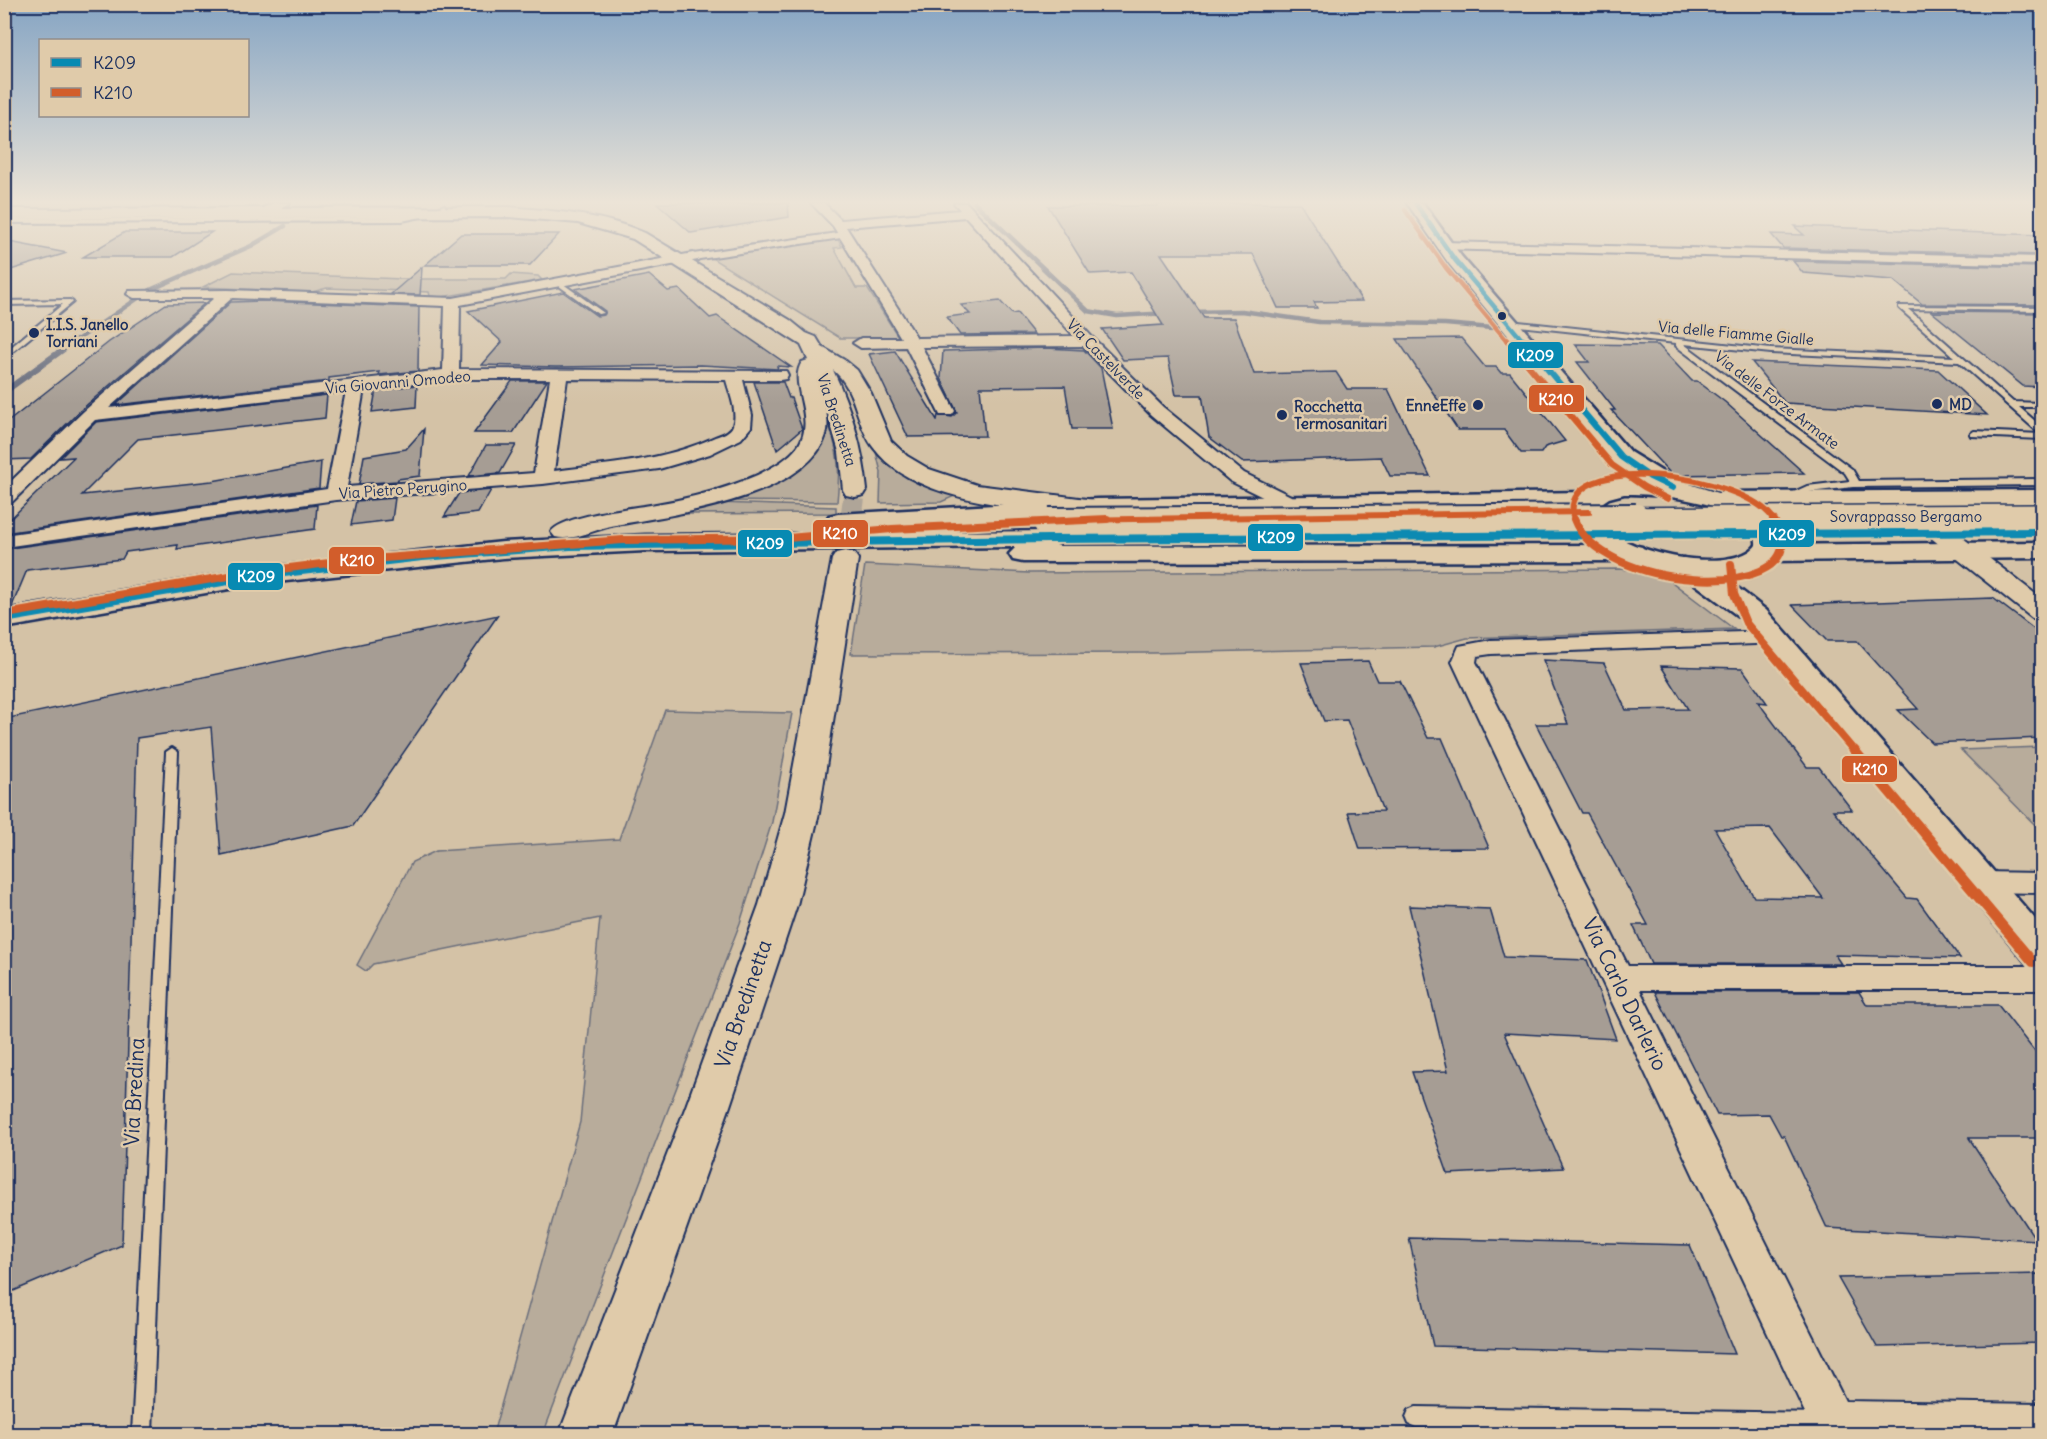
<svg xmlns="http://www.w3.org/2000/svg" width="2047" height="1439" font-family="Delius,sans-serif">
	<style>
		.green { fill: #b8ac9b; stroke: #6a6e7c; stroke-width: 1.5 }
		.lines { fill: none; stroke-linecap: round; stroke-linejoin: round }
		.stream-far1 { stroke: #62677a; stroke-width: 4.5 }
		.stream { stroke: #62677a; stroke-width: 6 }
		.building { fill: #a69d94; stroke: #1b2f5e; stroke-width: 1.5; fill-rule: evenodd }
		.tertiary-tunnel-far1 { stroke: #afa598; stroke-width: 22; stroke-dasharray: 22 11; stroke-linecap: butt }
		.tertiary-tunnel { stroke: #afa598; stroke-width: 28; stroke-dasharray: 28 14; stroke-linecap: butt }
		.service-casing { stroke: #1b2f5e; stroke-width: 4 }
		.pedestrian-casing { stroke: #1b2f5e; stroke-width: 4 }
		.minor-casing { stroke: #1b2f5e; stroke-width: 4 }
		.tertiary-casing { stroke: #1b2f5e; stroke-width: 4 }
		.secondary-casing { stroke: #1b2f5e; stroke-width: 5 }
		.primary-casing { stroke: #1b2f5e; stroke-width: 5 }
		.trunk-casing { stroke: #1b2f5e; stroke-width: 5 }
		.service { fill: #e0cbaa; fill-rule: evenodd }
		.pedestrian { fill: #e0cbaa; fill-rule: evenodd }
		.minor { fill: #e0cbaa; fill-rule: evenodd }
		.tertiary { fill: #e0cbaa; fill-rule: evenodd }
		.secondary { fill: #e0cbaa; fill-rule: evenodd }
		.primary { fill: #e0cbaa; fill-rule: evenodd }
		.trunk { fill: #e0cbaa; fill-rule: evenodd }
		.trunk-bridge-far1-casing { stroke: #1b2f5e; stroke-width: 26; stroke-linecap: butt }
		.trunk-bridge-casing { stroke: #1b2f5e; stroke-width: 34; stroke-linecap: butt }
		.trunk-bridge-far1 { stroke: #e0cbaa; stroke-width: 23 }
		.trunk-bridge { stroke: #e0cbaa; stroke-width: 30 }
		.bus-1-far2-casing { stroke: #e0cbaa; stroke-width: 7 }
		.bus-1-far1-casing { stroke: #e0cbaa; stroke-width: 9 }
		.bus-1-casing { stroke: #e0cbaa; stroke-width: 12 }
		.bus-2-far3-casing { stroke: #e0cbaa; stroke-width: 7 }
		.bus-2-far2-casing { stroke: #e0cbaa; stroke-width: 9 }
		.bus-2-far1-casing { stroke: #e0cbaa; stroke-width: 12 }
		.bus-2-casing { stroke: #e0cbaa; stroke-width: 15 }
		.bus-1-far2 { stroke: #078ab2; stroke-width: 4.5 }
		.bus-1-far1 { stroke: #078ab2; stroke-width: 6 }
		.bus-1 { stroke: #078ab2; stroke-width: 8 }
		.bus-2-far3 { stroke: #d25d2b; stroke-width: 4.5 }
		.bus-2-far2 { stroke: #d25d2b; stroke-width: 6 }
		.bus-2-far1 { stroke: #d25d2b; stroke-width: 8 }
		.bus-2 { stroke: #d25d2b; stroke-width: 10 }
		.bus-dot { fill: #1b2f5e; stroke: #e0cbaa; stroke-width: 2 }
		.labels { text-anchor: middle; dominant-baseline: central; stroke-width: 5; stroke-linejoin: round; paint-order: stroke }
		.far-poi-label { font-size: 15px; font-weight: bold; fill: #1b2f5e; stroke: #e0cbaa; text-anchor: start }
		.far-street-label { font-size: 15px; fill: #1b2f5e; stroke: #e0cbaa }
		.near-street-label { font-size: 21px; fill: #1b2f5e; stroke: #e0cbaa }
		.line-badge { stroke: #e0cbaa; stroke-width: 2 }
		.badge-label { font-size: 16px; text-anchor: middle; font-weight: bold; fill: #fff }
	</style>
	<rect width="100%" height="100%" fill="#d4c2a6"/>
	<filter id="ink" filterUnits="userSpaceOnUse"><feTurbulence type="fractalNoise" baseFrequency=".0167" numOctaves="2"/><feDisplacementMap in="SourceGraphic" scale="12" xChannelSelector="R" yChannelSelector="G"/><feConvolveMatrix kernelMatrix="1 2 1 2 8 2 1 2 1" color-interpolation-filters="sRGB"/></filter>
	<g filter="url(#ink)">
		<g class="green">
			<path d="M837,238L842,247L834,248L856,288H867L899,338H840L710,257Z"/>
			<path d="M233,272L402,279H506L511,274L538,276L542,280L441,297L430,296L429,292L327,288L312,292L203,287Z"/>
			<path d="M830,428C839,454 840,475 837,502L731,501V499C762,486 827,469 827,429Z"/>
			<path d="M874,444L959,494L941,502L880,503L881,472Z"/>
			<path d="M717,503L836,507V513L681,514Z"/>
			<path d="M865,565L1029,573L1620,569L1652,573L1669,580L1734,629L1467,638L1434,647L1153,653L851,654Z"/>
			<path d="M665,710L792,713L772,822L740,923L543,1434H493L580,1122L600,918L373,964L366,971L357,965L412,862L436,851L619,839Z"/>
			<path d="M2042,747V832L1961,750Z"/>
		</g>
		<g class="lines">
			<g class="stream-far1">
				<path d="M975,203L1088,311L1117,316L1169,313"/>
				<path d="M1189,312L1242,311L1319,322L1445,324L1492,328"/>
				<path d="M74,342L150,290L251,246L285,226"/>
			</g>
			<path class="stream" d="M4,392L76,340"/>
		</g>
		<g class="building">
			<path d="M657,203H788L789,217L691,233Z"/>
			<path d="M1158,203H1300L1362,301L1314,302L1317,308H1278L1253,254H1161L1204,318H1234L1254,374L1336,372L1347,389H1388L1430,476H1390L1381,457L1242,462L1209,437L1202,395H1176L1168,358L1123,360L1102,329L1163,325L1131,272L1090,274L1048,206H1158Z"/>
			<path d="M1794,226L2043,235V255L1783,248L1771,234L1804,235Z"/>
			<path d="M125,232H212L173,257H83Z"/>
			<path d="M461,234H559L530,265H425Z"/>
			<path d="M4,241L67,253L4,272Z"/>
			<path d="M1793,261L2043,267V305L1922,304L1893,280L1803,273Z"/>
			<path d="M422,267L420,295L391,294Z"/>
			<path d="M649,275L668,291L679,289L710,318L717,316L791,367L777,366L778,369L701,365L556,367L482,365L502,342L468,311L563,292L597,316L604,315L605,311L575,289Z"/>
			<path d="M262,301L419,307L418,371L379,375L380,372L329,378V381L116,405L231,302Z"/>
			<path d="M1000,301L1012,314L1017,313L1034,334L960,335L947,317L970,314L961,305Z"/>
			<path d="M205,303L82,409L31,459L4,460V425L109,342L166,304Z"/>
			<path d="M1932,312L2043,313V387L2023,386Z"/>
			<path d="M1461,338L1485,367H1496L1501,373H1510L1565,441L1545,447L1541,453H1521L1504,430H1458L1397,339Z"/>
			<path d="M1575,344L1658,345L1692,381H1697L1725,402L1804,473L1672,475L1611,410H1615L1577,362H1589Z"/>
			<path d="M1046,348L1084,350L1101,368L1113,429H1072L1065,386L980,387L985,436L908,437L869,354L895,351L937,420L938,415L952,417L957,412L941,378L943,351Z"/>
			<path d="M1752,362L1938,370L1987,415L1785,403Z"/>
			<path d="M512,381H547L513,433H474Z"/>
			<path d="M754,382H783L789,398H791L802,429L777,450Z"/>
			<path d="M417,385L416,407L372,412L376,390Z"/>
			<path d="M327,395L325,418L138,439L82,495L212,481L321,462L319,488L4,533V525L74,457L60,458L96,422Z"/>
			<path d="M424,429L420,476L398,479L397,481L359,484L364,456L406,449Z"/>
			<path d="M486,445H516L500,473L469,476Z"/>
			<path d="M491,490L478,513L444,517L459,493Z"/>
			<path d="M395,498L392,520L351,525L356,501Z"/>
			<path d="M317,505L315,529L177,549L178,545L126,552L122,559L27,570L12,606L4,608V549Z"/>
			<path d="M1993,598L2043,636V738L1932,743L1898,710L1918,709L1857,641H1827L1792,605Z"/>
			<path d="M498,615L353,826L221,855L211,727L137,738L122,1245L4,1295V719Z"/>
			<path d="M1543,660L1604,663L1626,710L1688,709L1661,666L1742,668L1767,703L1758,702L1807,767H1819L1852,810H1833L1907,898L1917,899L1960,958L1835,955L1841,964H1651L1633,925H1648L1587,813H1582L1536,724H1568ZM1770,828L1823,898L1754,897L1715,829Z"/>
			<path d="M1368,661L1377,681H1400L1428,738H1442L1489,848L1360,849L1348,812L1383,811L1347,720L1324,721L1301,663Z"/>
			<path d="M1409,906L1490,909L1504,957L1587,960L1616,1039L1504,1033L1563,1168L1448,1174L1412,1072L1448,1071Z"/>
			<path d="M1655,992H1859L1867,1005H1998L2043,1062V1138H1969L2036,1240L1827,1228L1784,1136H1781L1769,1114L1717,1115Z"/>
			<path d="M1409,1238L1690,1245L1735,1354L1433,1346Z"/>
			<path d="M2043,1274V1343L1877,1347L1838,1278Z"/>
		</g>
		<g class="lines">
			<path class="tertiary-tunnel-far1" d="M851,520L855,490"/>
			<path class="tertiary-tunnel" d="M845,559L851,519"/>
			<defs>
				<g id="service">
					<path d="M444,205L446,208L431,215L402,221L4,223V219L402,217L427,213Z"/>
					<path d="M555,281H559L604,313L598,314L555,283Z"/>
					<path d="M70,300L73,302L72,303L4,359V353L63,304L4,305V301Z"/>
					<path d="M1899,306L2042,307V311L1908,309L2013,402L2042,403V407H2019L2042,427V433H2039L1959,362L1771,353L1684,344L1852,469L1859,481L2042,479V485L1853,487L1809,492L1791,500H1785V496L1807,486L1850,481L1845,473L1676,346V343L1509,325L1505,323L1509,321L1771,349L1954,357L1899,308Z"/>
					<path d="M1974,431L2042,434V439L1971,436L1970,434Z"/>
					<path d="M172,748L178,752L152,1434H132L166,752Z"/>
					<path d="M1416,1407L1826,1413L1833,1416L1836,1423L1833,1430L1826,1433L1416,1427L1409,1424L1406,1417L1409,1410Z"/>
				</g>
				<path id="pedestrian" d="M844,232L848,233V237L693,260L688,257L693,254Z"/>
				<g id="minor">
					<path d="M273,203H290L265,215L261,216L255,212Z"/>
					<path d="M811,203H824L841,220L960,210L954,203H967L1093,338L1163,407L1244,473L1297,499L1300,503L1297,507H1283L1230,481L1151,415L1083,346L922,347L955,411L952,415H940L906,347L861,348L853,343L861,338H901L833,226ZM966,217L1074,336L917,338L846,227Z"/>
					<path d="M1444,242L2042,257V265L1439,249L1437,246Z"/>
					<path d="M693,253L700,257L698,260L460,305L459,369L786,371L788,375L786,379L780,380H743L752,415L751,427L741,439L710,454L659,469L543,484L336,500L4,547V535L327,489L346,391L95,420L11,503L4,505V488L84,411L214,298H134L127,294L129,291L228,290L453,298ZM232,298L445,306L443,370L109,408ZM451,379H550L534,473L347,487L364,389ZM567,379L726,380C729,392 738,412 733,425C731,432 721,435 715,437C664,461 608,464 554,471Z"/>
					<path d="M1774,631L1782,633L1786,638L1782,643L1491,654L1477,656L1476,662L1628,966H2042V990H1640L1845,1401L2042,1404V1434H1815L1452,662L1459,646L1491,640Z"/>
					<path d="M1981,872L2042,873V893L1981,892L1970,889L1966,882L1970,875Z"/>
				</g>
				<g id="tertiary">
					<path d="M509,207C555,211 601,214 645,233L790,320L806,333L816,337L822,347L846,361L857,370L871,393L891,441L907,456L929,469L977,485L1087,499L1096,501L1099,506L1096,511L1087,513C1023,508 914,504 873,447C855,423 857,390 833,370C851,408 863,448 867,490L864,495L855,497L846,495L843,490L839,452L822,394C825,406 830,422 826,435C806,498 672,515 616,525C597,528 574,542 555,537L551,532C563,515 634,508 656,504C694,498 775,478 798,446C817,418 787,383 802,362L808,360L801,345L633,239L578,223L509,217L4,219V209Z"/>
					<path d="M1901,495L1910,497L2042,599V620L2032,618L1892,507L1889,502L1892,497Z"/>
					<path d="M845,551L854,553L858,559L819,813L797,905L730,1106L613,1434H559L686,1106L759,905L785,813L832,559L836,553Z"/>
				</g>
				<path id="secondary" d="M1683,558C1714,565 1741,591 1766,610L2042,927V969L2028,965L1746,622L1695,584L1673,572L1669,566L1673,560Z"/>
				<path id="primary" d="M1407,203H1423L1461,256L1630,452L1674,479L1752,504L1771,519L1784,540C1782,612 1534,563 1578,499C1590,481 1616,479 1636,479L1612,462L1449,264ZM1624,494C1653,493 1760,502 1756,545C1734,577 1608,553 1597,514L1600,504L1609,498Z"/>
				<g id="trunk">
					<path d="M2042,490V506L1723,508L1714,505L1710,500L1714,495L1723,492Z"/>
					<path d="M1589,492L1598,495L1602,500L1598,505L1589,508L1097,515L838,530L829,528L825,522L829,516L838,514L1097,499Z"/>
					<path d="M1050,531L1060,533L1063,539L1060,545L1056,546L1632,545L1642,547L1646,553L1642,559L1632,561L1023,562L1013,560L1009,554L1016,547L645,551L503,558L258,584L4,628V610L258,568L503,542L645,535Z"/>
					<path d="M2042,542V558L1766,561L1756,559L1752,553L1756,547L1766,545Z"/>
				</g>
			</defs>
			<use href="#service" class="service-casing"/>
			<use href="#pedestrian" class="pedestrian-casing"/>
			<use href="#minor" class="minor-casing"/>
			<use href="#tertiary" class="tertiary-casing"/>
			<use href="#secondary" class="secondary-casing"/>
			<use href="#primary" class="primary-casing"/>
			<use href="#trunk" class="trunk-casing"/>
			<use href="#service" class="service"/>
			<use href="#pedestrian" class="pedestrian"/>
			<use href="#minor" class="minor"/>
			<use href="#tertiary" class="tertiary"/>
			<use href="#secondary" class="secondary"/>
			<use href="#primary" class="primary"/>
			<use href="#trunk" class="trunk"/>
			<defs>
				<path id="trunk-bridge-far1" d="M1423,520L2042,516"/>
				<path id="trunk-bridge" d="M1049,523L1636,519"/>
			</defs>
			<use href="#trunk-bridge-far1" class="trunk-bridge-far1-casing"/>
			<use href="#trunk-bridge" class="trunk-bridge-casing"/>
			<use href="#trunk-bridge-far1" class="trunk-bridge-far1"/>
			<use href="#trunk-bridge" class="trunk-bridge"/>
			<defs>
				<path id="bus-1-far2" d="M1415,203L1455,260L1524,342"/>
				<path id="bus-1-far1" d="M1523,340L1621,457L1650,477L1673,488"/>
				<path id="bus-1" d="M4,619L258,576L422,557L570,546L1050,539L2042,532"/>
				<path id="bus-2-far3" d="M1405,210L1446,268L1508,342"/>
				<g id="bus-2-far2">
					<path d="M1507,340L1612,465L1644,487L1668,499"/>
					<path d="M1069,520L1589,512"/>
					<path d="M1574,520C1554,447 1747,474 1774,520"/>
				</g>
				<g id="bus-2-far1">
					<path d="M1574,519C1600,590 1799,603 1781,535C1780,529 1776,524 1773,519"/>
					<path d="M1731,564L1734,594L1746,623L1855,752"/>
					<path d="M6,614L241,574L345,561L623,540L788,538L892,529L1107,519"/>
				</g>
				<path id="bus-2" d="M1854,750L2033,962"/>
			</defs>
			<use href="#bus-1-far2" class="bus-1-far2-casing"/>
			<use href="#bus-1-far1" class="bus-1-far1-casing"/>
			<use href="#bus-1" class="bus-1-casing"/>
			<use href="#bus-2-far3" class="bus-2-far3-casing"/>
			<use href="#bus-2-far2" class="bus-2-far2-casing"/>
			<use href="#bus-2-far1" class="bus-2-far1-casing"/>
			<use href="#bus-2" class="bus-2-casing"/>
			<use href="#bus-1-far2" class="bus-1-far2"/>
			<use href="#bus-1-far1" class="bus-1-far1"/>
			<use href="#bus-1" class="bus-1"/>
			<use href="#bus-2-far3" class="bus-2-far3"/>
			<use href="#bus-2-far2" class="bus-2-far2"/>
			<use href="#bus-2-far1" class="bus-2-far1"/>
			<use href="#bus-2" class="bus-2"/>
		</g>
	</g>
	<linearGradient id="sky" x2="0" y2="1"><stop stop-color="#85a4c3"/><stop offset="0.5" stop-color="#ece4d7"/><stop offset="1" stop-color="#ece4d7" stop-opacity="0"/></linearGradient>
	<rect width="2047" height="404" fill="url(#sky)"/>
	<g class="bus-dot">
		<circle cx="1502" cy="316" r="5"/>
		<circle cx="34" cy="333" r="6"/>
		<circle cx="1937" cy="404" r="6"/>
		<circle cx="1478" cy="405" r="6"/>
		<circle cx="1282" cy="415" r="6"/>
	</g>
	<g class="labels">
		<g class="far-poi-label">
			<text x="46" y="324">I.I.S. Janello<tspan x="46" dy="17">Torriani</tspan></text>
			<text x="1949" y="404">MD</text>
			<text x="1466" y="405" text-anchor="end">EnneEffe</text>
			<text x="1294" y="406">Rocchetta<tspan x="1294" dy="17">Termosanitari</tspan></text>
		</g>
		<g class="far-street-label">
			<text transform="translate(1736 333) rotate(5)">Via delle Fiamme Gialle</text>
			<text transform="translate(1106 359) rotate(46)">Via Castelverde</text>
			<text transform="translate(398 382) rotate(-5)">Via Giovanni Omodeo</text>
			<text transform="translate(1777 400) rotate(37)">Via delle Forze Armate</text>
			<text transform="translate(837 420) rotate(72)">Via Bredinetta</text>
			<text transform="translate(403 489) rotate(-4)">Via Pietro Perugino</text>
			<text x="1906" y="516">Sovrappasso Bergamo</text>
		</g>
		<g class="near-street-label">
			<text transform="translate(1625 994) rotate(64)">Via Carlo Darlerio</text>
			<text transform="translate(743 1004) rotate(-71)">Via Bredinetta</text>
			<text transform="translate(134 1092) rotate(-87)">Via Bredina</text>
		</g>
	</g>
	<g class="line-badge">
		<rect x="1507" y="341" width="57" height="28" rx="6" fill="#078ab2"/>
		<rect x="1528" y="384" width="57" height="29" rx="6" fill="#d25d2b"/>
		<rect x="812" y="519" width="57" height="29" rx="6" fill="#d25d2b"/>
		<rect x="1758" y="519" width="57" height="29" rx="6" fill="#078ab2"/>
		<rect x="1247" y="523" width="57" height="29" rx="6" fill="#078ab2"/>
		<rect x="737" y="529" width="56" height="29" rx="6" fill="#078ab2"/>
		<rect x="328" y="546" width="57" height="29" rx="6" fill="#d25d2b"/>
		<rect x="227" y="562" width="57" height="29" rx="6" fill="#078ab2"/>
		<rect x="1841" y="755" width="57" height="28" rx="6" fill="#d25d2b"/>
	</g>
	<g class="badge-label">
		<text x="1535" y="361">K209</text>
		<text x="1556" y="405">K210</text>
		<text x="840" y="539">K210</text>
		<text x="1787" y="540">K209</text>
		<text x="1276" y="543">K209</text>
		<text x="765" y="549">K209</text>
		<text x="357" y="566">K210</text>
		<text x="256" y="582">K209</text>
		<text x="1870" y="775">K210</text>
	</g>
	<rect width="2047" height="1439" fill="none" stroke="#e0cbaa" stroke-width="24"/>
	<rect x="12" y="12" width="2023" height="1415" fill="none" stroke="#1b2f5e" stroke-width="2" filter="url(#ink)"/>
	<rect x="39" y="39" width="210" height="78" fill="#e0cbaa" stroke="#918d8c" stroke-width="1.5"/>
	<rect x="51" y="58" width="30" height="9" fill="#078ab2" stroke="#918d8c" stroke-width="1.5"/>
	<text x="93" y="69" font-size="18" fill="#1b2f5e">K209</text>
	<rect x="51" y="88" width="30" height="9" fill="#d25d2b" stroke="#918d8c" stroke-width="1.5"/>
	<text x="93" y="99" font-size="18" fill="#1b2f5e">K210</text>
</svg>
